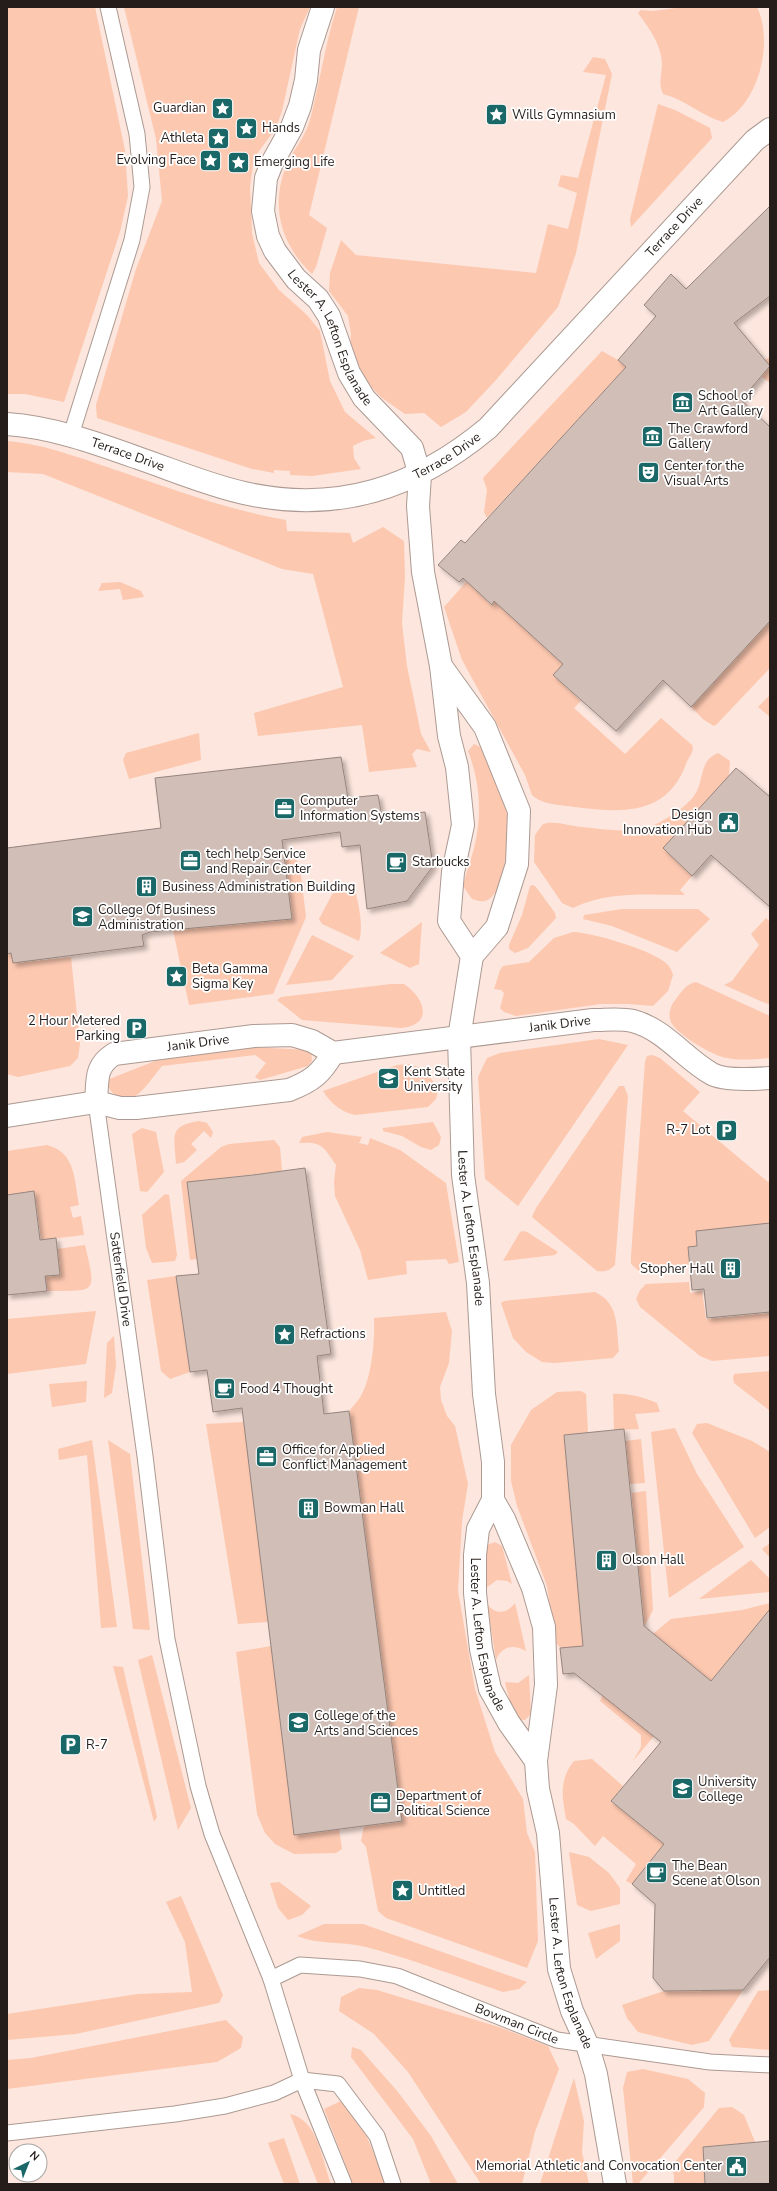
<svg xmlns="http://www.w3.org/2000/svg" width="777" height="2191" font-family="'Nunito Sans',sans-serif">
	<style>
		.built { fill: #fce6dd; fill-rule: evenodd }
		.green { fill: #fdc8b0 }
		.building { fill: #d1beb6; stroke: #96857e; filter: url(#shadow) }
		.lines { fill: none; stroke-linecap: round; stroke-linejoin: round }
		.lane-casing { stroke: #ac9a92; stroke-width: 17 }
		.street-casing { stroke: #ac9a92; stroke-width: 24 }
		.lane { stroke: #fff; stroke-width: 15 }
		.street { stroke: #fff; stroke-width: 22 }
		.labels { text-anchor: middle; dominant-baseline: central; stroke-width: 3.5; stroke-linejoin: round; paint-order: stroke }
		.poi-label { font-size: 13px; fill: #241d1a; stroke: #fff; text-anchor: start }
		.street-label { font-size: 13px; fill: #241d1a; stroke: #fff }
	</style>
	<defs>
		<filter id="shadow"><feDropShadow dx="3.5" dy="3.5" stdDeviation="2" flood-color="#0004"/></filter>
	</defs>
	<rect width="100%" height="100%" fill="#fdf2ed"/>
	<path class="built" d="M7,7H770V2184H7ZM16,2151H40V2175H16Z"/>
	<g class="green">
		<path d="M7,7H95L125,150L128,196L120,232L64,402L25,394H7Z"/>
		<path d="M124,7H310L300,29L282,111L276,128L254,158L250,186L252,233L259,263L279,290L307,315L320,331L330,381L345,412L376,438L363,441L353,446L354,458L361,469L312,476L290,475V471L274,470V473L252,469L97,418L96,405L136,269L162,201L156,139Z"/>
		<path d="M337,7H359L309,215L327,228L316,267L312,274C279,243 269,202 289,160C297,145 305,137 310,120C320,82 325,44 337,7Z"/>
		<path d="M684,7H757C774,42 759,104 723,122C701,116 685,99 663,94C658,83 662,74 662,63C661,44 649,28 638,13L641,10L653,11Z"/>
		<path d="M593,57L605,59L612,74L576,253L558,307L496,380L466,412L441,427L424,413L405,414L382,398L360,376L350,347L351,334L348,316L329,291L330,273L341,240L356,255L536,273L548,224L568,229L577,193L558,186L561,175L578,178L606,75L583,72Z"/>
		<path d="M658,104L675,110L710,128L712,138L631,227L630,219Z"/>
		<path d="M602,351L618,360L626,367L487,518L484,512L487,490L483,478Z"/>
		<path d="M770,357V383L761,376L769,367L765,360Z"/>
		<path d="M7,441C46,444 85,460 122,472C177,491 229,510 286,520L287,531L350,533L353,543L383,527L404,541L405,577L402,623L407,666L421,734L431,752L417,749L412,754L417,767L369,772L362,725L258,736L254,713L343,687L313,574L282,569L43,474L7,472Z"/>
		<path d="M467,581L491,605L494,601L563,664L553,675L581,701L574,708L625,754L661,718L692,745C695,752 688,758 686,764C667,816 621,813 575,807C562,805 542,805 532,795L525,775L462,660L444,607Z"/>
		<path d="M120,582L141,591L144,597L123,600L120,589L98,591L102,583Z"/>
		<path d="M770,621V668L717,724L714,726L704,720L691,707Z"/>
		<path d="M770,695V717L758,707Z"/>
		<path d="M199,733L201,760L129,779L123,760L126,753Z"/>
		<path d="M474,744L482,748C491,769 504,791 507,814C509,832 506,889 489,899C484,903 477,901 472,899L463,886C466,872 472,858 475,844C482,812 480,782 468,751Z"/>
		<path d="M718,753L730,761L729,776L663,848L692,876L680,890L685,895C647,895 608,891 573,908L562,903L534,862L535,835L543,824C555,820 570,826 582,827C602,829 627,833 646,828C662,823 684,809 694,796C705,781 698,761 718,753Z"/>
		<path d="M295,854L301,876L306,917L273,994L189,1005L173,930L291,919L284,855Z"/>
		<path d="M352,885L354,886C358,902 364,926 359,941L322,924L319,919L335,889Z"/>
		<path d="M533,885L536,887L555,913L556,918L528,948L515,953L509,949V945L522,915L530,886Z"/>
		<path d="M622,909H698L710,919L677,952L612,926L583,919L584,915Z"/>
		<path d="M766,918L770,922V1005L724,985L732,981L759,945L751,934Z"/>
		<path d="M422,922L419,964L410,968L380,953Z"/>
		<path d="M573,932C593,933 653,950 667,964C670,967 672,971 673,975L668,991L653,1006L629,1004H601L516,1016L504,1012L500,1008L504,993L501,990L494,989L500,970L503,966L529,962L554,938Z"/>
		<path d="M312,935L354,956L332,980L286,985Z"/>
		<path d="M11,953L13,963L71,957L80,1044L78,1058L70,1066L18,1077L7,1074V954Z"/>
		<path d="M696,982L770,1016V1058C756,1059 741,1061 727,1058C713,1056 680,1036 672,1024C667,1016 670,1006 676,999C682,991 686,984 696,982Z"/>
		<path d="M391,984H404C425,998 434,1025 401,1028L302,1020L277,1000L281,997Z"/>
		<path d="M599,1039L628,1045L518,1206L485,1179L478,1077L487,1058L500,1053Z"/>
		<path d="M250,1047L311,1050L312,1061L308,1066L260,1080L255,1077L266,1063L255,1055L162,1066C152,1077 136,1107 119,1097C111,1093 108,1088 107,1080L165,1057Z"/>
		<path d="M652,1055L660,1058L700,1092L683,1111L768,1182L770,1180V1223L696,1231L697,1246L688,1247L689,1265L640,1272L631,1264V1256L645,1062L647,1056Z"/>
		<path d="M409,1064C425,1068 431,1076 438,1091L436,1099L428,1107L355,1115C343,1113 329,1102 323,1091L397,1065Z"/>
		<path d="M619,1086H624L628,1096L615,1265C609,1271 605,1272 597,1271L532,1217L536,1208Z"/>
		<path d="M199,1121L207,1123L213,1132L211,1138L204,1131L191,1144L197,1150L184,1162L176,1164C175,1137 167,1126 199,1121Z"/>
		<path d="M433,1122L441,1137L439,1145L431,1150L421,1147L402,1136L383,1131V1128Z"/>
		<path d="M142,1128L156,1132L164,1172L147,1192L140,1191L132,1134Z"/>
		<path d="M327,1132L362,1137L359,1143L368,1145L370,1138L400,1150L446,1183L459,1262L449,1264L446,1259L406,1261L407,1274L368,1280L360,1250L335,1196L334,1182L336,1165C324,1147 322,1141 299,1143L302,1137Z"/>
		<path d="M274,1140L280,1147L282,1171L187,1182L197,1259L190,1260L181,1181L221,1147L229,1144Z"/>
		<path d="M47,1145C76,1153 74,1179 79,1205L70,1207L73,1218L81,1216L84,1235L41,1240L34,1191L7,1195V1151Z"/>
		<path d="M165,1194L169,1195L177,1255L175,1261L152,1263L146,1248L142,1215Z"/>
		<path d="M523,1231L527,1232L558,1252L555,1255L503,1261L520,1232Z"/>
		<path d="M85,1245C97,1296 96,1290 47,1291L45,1276L60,1275L57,1249Z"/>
		<path d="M176,1276L190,1372L170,1379L161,1371L147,1280Z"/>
		<path d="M689,1282L690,1293L702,1291L706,1319L770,1313V1356L712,1361L700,1356L640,1307L636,1299L640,1290L646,1284Z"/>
		<path d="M595,1292C620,1304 616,1327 619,1351L613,1358L555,1363L542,1362L526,1352L513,1338L501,1303L504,1301Z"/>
		<path d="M96,1311L86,1364L7,1374V1319Z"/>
		<path d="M446,1312L452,1331L449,1363L440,1387L441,1400L447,1416L455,1426L468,1484L462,1521L458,1591L475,1689L495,1752L523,1799L527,1833L535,1852L538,1941L527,1968L386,1918L378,1911L366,1847L361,1841L364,1826L402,1821L349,1411C353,1406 358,1401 361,1396C372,1377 375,1340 374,1318Z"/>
		<path d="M114,1336L116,1366L112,1393L104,1398L107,1343Z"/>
		<path d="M770,1371V1411L734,1383L733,1378L734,1374Z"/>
		<path d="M87,1381L86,1402L52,1407L49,1384Z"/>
		<path d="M581,1391L586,1394L588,1433L564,1435L583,1646L560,1648L555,1641L547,1586L517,1506L511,1481V1445L531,1410L557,1392Z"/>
		<path d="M613,1394C628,1393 643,1397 657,1403L660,1412L635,1414L639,1429L614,1430Z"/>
		<path d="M244,1422L268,1622L238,1624L206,1424Z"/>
		<path d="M707,1423L752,1441L770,1452V1527L755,1538L692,1433L697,1424Z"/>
		<path d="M675,1428L697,1474L744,1547L669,1598L651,1432Z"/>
		<path d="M641,1439L645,1483L630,1484L625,1441Z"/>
		<path d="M92,1440L117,1627L101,1628L87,1455L59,1460L58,1449Z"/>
		<path d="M108,1440L130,1454L150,1630L133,1629Z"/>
		<path d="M646,1491L653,1610L644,1627L631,1493Z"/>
		<path d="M495,1542L502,1546L512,1584L507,1581L497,1580L486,1588L487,1545Z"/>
		<path d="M770,1543V1558L762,1549Z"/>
		<path d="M751,1560L769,1578L770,1592L699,1599Z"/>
		<path d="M515,1603L526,1651C513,1644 502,1646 496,1660L487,1604C495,1615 507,1614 515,1603Z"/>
		<path d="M770,1603V1609L711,1681L653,1634L671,1619L742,1610Z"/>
		<path d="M271,1646L289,1791L339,1829L342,1849L336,1853L294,1854L275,1844L265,1833L257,1814L236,1652Z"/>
		<path d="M152,1655L191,1808L178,1830L138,1660Z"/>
		<path d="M113,1666L123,1667L157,1817L154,1822Z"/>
		<path d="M529,1675L531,1714L525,1720L514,1719L505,1682L518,1683Z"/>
		<path d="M603,1694L654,1736L633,1761L641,1747V1735L600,1701Z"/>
		<path d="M592,1759L623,1786L611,1801L664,1844L632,1884L626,1881L636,1864L603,1836L595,1846L574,1824L566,1819C562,1796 559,1780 574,1761Z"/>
		<path d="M569,1852L589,1857L609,1873L620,1888V1904L591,1911L577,1905Z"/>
		<path d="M279,1882L311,1906L302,1915L288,1920L278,1908L270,1883Z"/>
		<path d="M181,1896L223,1995L219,2003L76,2034L7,2040V2014L138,1994L192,1992L185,1942L166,1902Z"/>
		<path d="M324,1924H363L527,1982L519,1989L503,1992C458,1977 412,1959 366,1947C343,1941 319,1945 297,1936Z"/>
		<path d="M620,1924V1941L596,1959L588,1933Z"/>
		<path d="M359,1988L377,1990L499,2027L548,2046L559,2069L535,2132L522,2184H481L408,2072L374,2034L339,2011L341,1997Z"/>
		<path d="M743,1990L709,2041L692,2045L638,2032L627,2018L622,2005L664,1991Z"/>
		<path d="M770,1990V2050L732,2047L729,2040L758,1991Z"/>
		<path d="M226,2020L243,2037L241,2048L217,2062L7,2089V2060L31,2058Z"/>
		<path d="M352,2047L361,2050L398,2092L431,2136L458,2184H431L413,2139L351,2057Z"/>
		<path d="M643,2069L688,2079L705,2093L704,2107L638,2184H633L623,2088L627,2072Z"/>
		<path d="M574,2078L584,2121L582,2152L589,2184H540Z"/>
		<path d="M343,2100L367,2137L386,2184H353L324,2109Z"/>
		<path d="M732,2107L744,2115L755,2142L703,2147L705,2184H674V2175L671,2167L719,2108Z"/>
		<path d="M290,2114C318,2120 322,2160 331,2184H318Z"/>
		<path d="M284,2138L300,2184H284L268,2143Z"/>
	</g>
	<g class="building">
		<path d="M770,206V296L734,323L770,366L741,400L770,427V621L691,707L663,680L616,731L553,675L563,664L494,601L492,605L463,578L459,582L438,565L461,540L465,543L626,367L618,360L656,316L644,305L671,274L686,289Z"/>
		<path d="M341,757L348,798L378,795L382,817L425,812L433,866L407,901L367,909L360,845L342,847L340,832L282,840L292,919L150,932L142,935L144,946L13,963L11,953L7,954V848L161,828L155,778Z"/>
		<path d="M736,768L770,797V907L711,855L692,876L663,848Z"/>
		<path d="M305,1168L331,1354L317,1356L324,1414L349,1411L402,1821L294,1835L242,1408L213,1412L207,1370L190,1372L176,1276L199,1274L187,1182L253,1175Z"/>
		<path d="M34,1191L40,1240L56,1238L60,1275L45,1276L47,1291L7,1295V1195Z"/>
		<path d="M770,1223V1312L707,1318L704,1289L692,1290L688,1247L697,1246L696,1231Z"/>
		<path d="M624,1429L644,1626L711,1681L770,1609V1957L743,1990L664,1991L653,1978L655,1904L632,1884L664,1844L611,1801L661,1742L574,1673L563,1674L560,1648L583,1646L564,1435Z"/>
		<path d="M770,2141V2184H705L703,2147Z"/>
	</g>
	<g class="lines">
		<defs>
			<g id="lane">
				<path d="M71,435L132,240L142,187L137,134L108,7"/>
				<path id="s1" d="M96,1102L145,1456L167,1639L198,1786L212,1834L271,1979L302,2080L344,2184"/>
				<path id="s2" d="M271,1979L300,1965L360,1969L397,1976L557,2040L710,2062L770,2065"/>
				<path d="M7,2133L175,2114L225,2106L274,2093L302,2080L338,2084L377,2136L393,2184"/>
			</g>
			<g id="street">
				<path id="s3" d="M323,7L309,50L306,80L300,106L292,127L272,163L266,178L263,211L268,236L275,251L296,279L318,299L329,316L349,373L364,398L412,448L420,475L418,506L423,572L441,666L449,736L457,767L463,825L453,872L449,921L472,956"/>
				<path id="s4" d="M7,424C52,427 96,443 138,458C173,470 208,485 244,493C337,514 416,488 488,428L755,140L770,129"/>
				<path id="s5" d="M441,666L485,727L519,811L517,864L497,927L472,956L459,1038L463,1175L478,1283L484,1394L493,1462V1500L478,1529L475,1555V1593L481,1649L490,1689L509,1723L536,1761L538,1789L548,1833L559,1969L572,2011L587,2044L596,2074L615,2184"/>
				<path id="s6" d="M96,1102C98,1080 94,1067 114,1054L254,1036L292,1035L312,1041L333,1053L593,1020C606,1020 621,1018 633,1021C664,1029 685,1059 712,1074C724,1081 756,1079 770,1078"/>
				<path d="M7,1116L96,1102L120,1108H136L289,1090C312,1081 321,1074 333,1053"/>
				<path d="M493,1500L504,1519L533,1588L544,1627L546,1685L536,1761"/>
			</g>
		</defs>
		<use href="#lane" class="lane-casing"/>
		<use href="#street" class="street-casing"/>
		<use href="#lane" class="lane"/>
		<use href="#street" class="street"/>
	</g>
	<defs>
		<symbol id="sight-square" viewBox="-11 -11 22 22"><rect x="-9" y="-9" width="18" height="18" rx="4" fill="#196767" stroke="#fff"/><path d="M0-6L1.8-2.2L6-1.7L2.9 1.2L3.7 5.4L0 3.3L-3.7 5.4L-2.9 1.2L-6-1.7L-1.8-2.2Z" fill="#fff"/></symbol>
		<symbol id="museum-square" viewBox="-11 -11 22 22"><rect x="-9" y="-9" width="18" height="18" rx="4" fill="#196767" stroke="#fff"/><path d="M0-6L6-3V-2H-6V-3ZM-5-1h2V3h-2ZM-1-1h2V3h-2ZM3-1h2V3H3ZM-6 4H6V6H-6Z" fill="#fff"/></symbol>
		<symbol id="theatre-square" viewBox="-11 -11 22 22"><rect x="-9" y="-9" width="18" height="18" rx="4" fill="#196767" stroke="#fff"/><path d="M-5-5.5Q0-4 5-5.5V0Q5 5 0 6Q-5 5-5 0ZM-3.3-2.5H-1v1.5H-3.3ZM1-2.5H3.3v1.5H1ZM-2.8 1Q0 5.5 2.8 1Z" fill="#fff"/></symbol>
		<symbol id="office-square" viewBox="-11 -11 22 22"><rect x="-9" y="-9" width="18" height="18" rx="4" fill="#196767" stroke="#fff"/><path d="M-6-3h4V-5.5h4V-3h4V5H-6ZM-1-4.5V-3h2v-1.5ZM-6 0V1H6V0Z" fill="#fff"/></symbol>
		<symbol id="civic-square" viewBox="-11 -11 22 22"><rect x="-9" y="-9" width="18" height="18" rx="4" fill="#196767" stroke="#fff"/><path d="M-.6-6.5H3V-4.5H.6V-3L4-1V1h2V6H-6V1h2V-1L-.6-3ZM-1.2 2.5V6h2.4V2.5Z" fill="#fff"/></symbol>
		<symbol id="cafe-square" viewBox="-11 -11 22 22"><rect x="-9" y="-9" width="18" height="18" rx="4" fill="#196767" stroke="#fff"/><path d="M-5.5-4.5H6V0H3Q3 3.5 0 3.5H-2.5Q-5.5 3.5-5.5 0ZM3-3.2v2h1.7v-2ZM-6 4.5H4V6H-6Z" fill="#fff"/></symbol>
		<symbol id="building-square" viewBox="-11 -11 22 22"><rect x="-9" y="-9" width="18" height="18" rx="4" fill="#196767" stroke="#fff"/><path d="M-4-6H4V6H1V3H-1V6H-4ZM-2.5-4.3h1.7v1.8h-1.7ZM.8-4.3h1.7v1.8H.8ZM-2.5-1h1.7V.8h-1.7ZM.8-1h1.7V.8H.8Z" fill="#fff"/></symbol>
		<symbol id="university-square" viewBox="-11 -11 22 22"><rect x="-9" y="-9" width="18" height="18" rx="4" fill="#196767" stroke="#fff"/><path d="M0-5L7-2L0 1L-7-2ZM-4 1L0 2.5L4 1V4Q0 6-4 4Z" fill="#fff"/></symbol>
		<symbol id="parking-square" viewBox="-11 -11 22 22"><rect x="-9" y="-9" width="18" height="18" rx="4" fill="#196767" stroke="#fff"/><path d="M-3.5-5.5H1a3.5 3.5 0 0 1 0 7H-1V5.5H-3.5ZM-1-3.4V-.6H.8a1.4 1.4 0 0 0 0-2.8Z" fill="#fff"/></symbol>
	</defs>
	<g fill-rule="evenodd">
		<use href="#sight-square" x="210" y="96" width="25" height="25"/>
		<use href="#sight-square" x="484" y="102" width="25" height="25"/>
		<use href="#sight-square" x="234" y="116" width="25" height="25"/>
		<use href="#sight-square" x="206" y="126" width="25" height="25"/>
		<use href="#sight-square" x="198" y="148" width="25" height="25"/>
		<use href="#sight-square" x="226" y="150" width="25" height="25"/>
		<use href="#museum-square" x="670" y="390" width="25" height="25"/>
		<use href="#museum-square" x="640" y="424" width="25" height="25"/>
		<use href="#theatre-square" x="636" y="460" width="25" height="25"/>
		<use href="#office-square" x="272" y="796" width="25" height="25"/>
		<use href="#civic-square" x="716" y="810" width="25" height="25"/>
		<use href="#office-square" x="178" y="848" width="25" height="25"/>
		<use href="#cafe-square" x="384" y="850" width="25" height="25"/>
		<use href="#building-square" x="134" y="874" width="25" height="25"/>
		<use href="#university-square" x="70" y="904" width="25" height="25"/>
		<use href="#sight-square" x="164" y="964" width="25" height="25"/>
		<use href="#parking-square" x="124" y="1016" width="25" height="25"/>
		<use href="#university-square" x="376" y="1066" width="25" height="25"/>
		<use href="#parking-square" x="714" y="1118" width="25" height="25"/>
		<use href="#building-square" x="718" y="1256" width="25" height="25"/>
		<use href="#sight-square" x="272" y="1322" width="25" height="25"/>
		<use href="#cafe-square" x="212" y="1376" width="25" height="25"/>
		<use href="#office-square" x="254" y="1444" width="25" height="25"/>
		<use href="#building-square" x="296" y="1496" width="25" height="25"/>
		<use href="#building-square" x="594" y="1548" width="25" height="25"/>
		<use href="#university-square" x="286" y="1710" width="25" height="25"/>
		<use href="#parking-square" x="58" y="1732" width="25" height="25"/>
		<use href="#university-square" x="670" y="1776" width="25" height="25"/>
		<use href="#office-square" x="368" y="1790" width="25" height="25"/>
		<use href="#cafe-square" x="644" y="1860" width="25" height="25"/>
		<use href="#sight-square" x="390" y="1878" width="25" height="25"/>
		<use href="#civic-square" x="724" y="2154" width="25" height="25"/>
	</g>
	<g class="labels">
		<g class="poi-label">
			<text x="206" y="108" text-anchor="end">Guardian</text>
			<text x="512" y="115">Wills Gymnasium</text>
			<text x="262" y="128">Hands</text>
			<text x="204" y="138" text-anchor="end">Athleta</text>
			<text x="196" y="160" text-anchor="end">Evolving Face</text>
			<text x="254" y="162">Emerging Life</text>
			<text x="698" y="396">School of<tspan x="698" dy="15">Art Gallery</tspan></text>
			<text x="668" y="429">The Crawford<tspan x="668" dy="15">Gallery</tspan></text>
			<text x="664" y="466">Center for the<tspan x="664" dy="15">Visual Arts</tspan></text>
			<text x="300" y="801">Computer<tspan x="300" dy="15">Information Systems</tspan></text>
			<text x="712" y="815" text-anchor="end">Design<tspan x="712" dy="15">Innovation Hub</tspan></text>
			<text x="206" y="854">tech help Service<tspan x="206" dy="15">and Repair Center</tspan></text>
			<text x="412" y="862">Starbucks</text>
			<text x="162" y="887">Business Administration Building</text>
			<text x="98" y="910">College Of Business<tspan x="98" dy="15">Administration</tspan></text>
			<text x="192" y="969">Beta Gamma<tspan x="192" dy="15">Sigma Key</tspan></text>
			<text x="120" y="1021" text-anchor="end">2 Hour Metered<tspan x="120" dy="15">Parking</tspan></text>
			<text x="404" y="1072">Kent State<tspan x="404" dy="15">University</tspan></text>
			<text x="710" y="1130" text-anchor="end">R-7 Lot</text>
			<text x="714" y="1269" text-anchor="end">Stopher Hall</text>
			<text x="300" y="1334">Refractions</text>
			<text x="240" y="1389">Food 4 Thought</text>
			<text x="282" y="1450">Office for Applied<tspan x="282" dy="15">Conflict Management</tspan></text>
			<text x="324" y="1508">Bowman Hall</text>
			<text x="622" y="1560">Olson Hall</text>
			<text x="314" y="1716">College of the<tspan x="314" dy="15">Arts and Sciences</tspan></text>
			<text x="86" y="1745">R-7</text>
			<text x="698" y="1782">University<tspan x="698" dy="15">College</tspan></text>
			<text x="396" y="1796">Department of<tspan x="396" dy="15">Political Science</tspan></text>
			<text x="672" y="1866">The Bean<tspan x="672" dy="15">Scene at Olson</tspan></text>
			<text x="418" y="1891">Untitled</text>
			<text x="722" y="2166" text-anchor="end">Memorial Athletic and Convocation Center</text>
		</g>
		<g class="street-label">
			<text stroke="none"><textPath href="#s4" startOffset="784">Terrace Drive</textPath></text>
			<text stroke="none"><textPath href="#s3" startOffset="361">Lester A. Lefton Esplanade</textPath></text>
			<text stroke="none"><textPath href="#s4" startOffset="125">Terrace Drive</textPath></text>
			<text stroke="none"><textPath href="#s4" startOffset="460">Terrace Drive</textPath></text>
			<text stroke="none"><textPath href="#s6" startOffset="507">Janik Drive</textPath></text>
			<text stroke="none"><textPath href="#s6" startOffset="139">Janik Drive</textPath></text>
			<text stroke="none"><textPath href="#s5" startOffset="597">Lester A. Lefton Esplanade</textPath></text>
			<text stroke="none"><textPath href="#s1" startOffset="179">Satterfield Drive</textPath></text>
			<text stroke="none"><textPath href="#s5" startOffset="1010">Lester A. Lefton Esplanade</textPath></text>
			<text stroke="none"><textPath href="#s5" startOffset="1366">Lester A. Lefton Esplanade</textPath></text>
			<text stroke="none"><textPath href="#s2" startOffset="259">Bowman Circle</textPath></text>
		</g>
	</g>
	<rect width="777" height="2191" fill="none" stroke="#241d1a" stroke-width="16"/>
	<g transform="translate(28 2163) rotate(43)"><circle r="19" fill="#ffffff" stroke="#a7a5a3"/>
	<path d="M0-3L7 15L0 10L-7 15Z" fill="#196767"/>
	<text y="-6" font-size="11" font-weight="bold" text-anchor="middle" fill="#241d1a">N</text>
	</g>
</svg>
